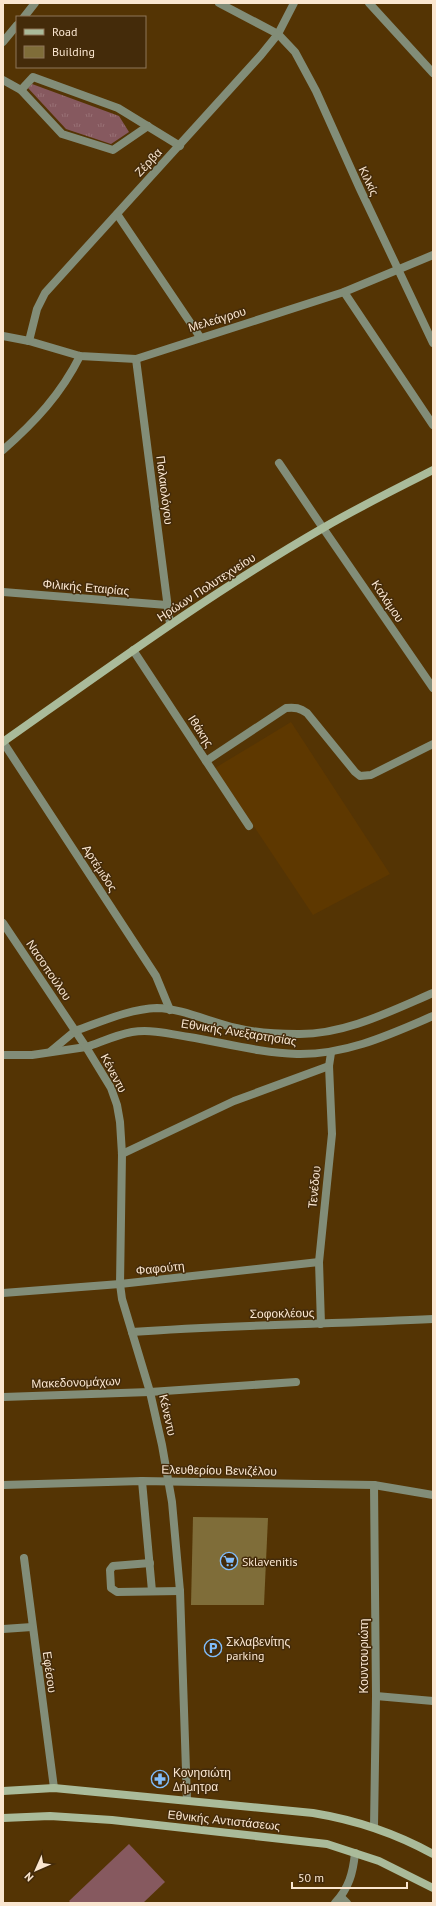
<svg xmlns="http://www.w3.org/2000/svg" width="436" height="1906" font-family="'PT Sans',sans-serif">
	<style>
		.built { fill: #5e3800 }
		.grass { fill: url(#grass-tufts) }
		.garden { fill: #86595f }
		.building { fill: #7f6d39 }
		.lines { fill: none; stroke-linecap: round; stroke-linejoin: round }
		.service { stroke: #828d78; stroke-width: 8 }
		.pedestrian { stroke: #828d78; stroke-width: 8 }
		.minor { stroke: #828d78; stroke-width: 8 }
		.tertiary { stroke: #828d78; stroke-width: 8 }
		.secondary { stroke: #aabb9a; stroke-width: 8 }
		.labels { text-anchor: middle; dominant-baseline: central; stroke-width: 3; stroke-linejoin: round; paint-order: stroke }
		.street-label { font-size: 12px; fill: #fae6d0; stroke: #442b0a }
		.poi-label { font-size: 12px; fill: #fae6d0; stroke: #442b0a; text-anchor: start }
	</style>
	<defs>
		<pattern id="grass-tufts" width="24" height="20" patternUnits="userSpaceOnUse"><rect width="24" height="20" fill="#86595f"/><path d="M3 7l-1-3M5 7V3M7 7l1-3M15 17l-1-3M17 17v-4M19 17l1-3" fill="none" stroke="#987175"/></pattern>
	</defs>
	<rect width="100%" height="100%" fill="#543404"/>
	<path class="built" d="M291,722L390,874L313,915L215,768Z"/>
	<path class="grass" d="M32,84L119,116L129,132L111,144L66,129L28,88Z"/>
	<path class="garden" d="M129,1844L165,1882L143,1903H71L69,1901Z"/>
	<path class="building" d="M193,1517L268,1518L264,1605H191Z"/>
	<g class="lines">
		<g class="service">
			<path d="M3,450C35,422 61,394 80,356"/>
			<path d="M279,463L323,528"/>
			<path d="M206,761L249,826"/>
			<path d="M142,1481L152,1591"/>
			<path d="M150,1563L113,1566L110,1570L111,1588L117,1592L180,1591"/>
		</g>
		<g class="pedestrian">
			<path d="M3,80L21,90L62,134L113,150L148,126"/>
			<path d="M21,90L33,77L118,108L180,146"/>
		</g>
		<g class="minor">
			<path d="M369,3L433,73"/>
			<path d="M117,214L200,337"/>
			<path d="M344,292L433,425"/>
			<path d="M3,336L29,341L80,356L136,359L344,292L433,255"/>
			<path d="M29,341L37,309L45,293L261,55L278,34L294,3"/>
			<path d="M136,359L170,624"/>
			<path d="M323,528L433,688"/>
			<path d="M3,592L167,605"/>
			<path d="M133,650L206,761L286,708C295,707 300,708 307,713L355,772L360,776L371,775L433,744"/>
			<path d="M3,742L156,976L170,1010"/>
			<path d="M51,1051L75,1031"/>
			<path d="M3,1055H32L86,1047"/>
			<path d="M122,1154L234,1101L329,1066"/>
			<path d="M3,1293L120,1284L319,1262"/>
			<path d="M321,1324L319,1262L332,1134L329,1066L331,1053"/>
			<path d="M132,1332C232,1325 333,1324 433,1319"/>
			<path d="M3,1397L150,1392L296,1382"/>
			<path d="M3,1485L142,1481L374,1485L433,1495"/>
			<path d="M24,1558L54,1788"/>
			<path d="M3,1629L32,1627"/>
			<path d="M376,1696L433,1701"/>
			<path d="M374,1827L376,1696L374,1485"/>
			<path d="M341,1897L347,1903"/>
			<path d="M335,1903C349,1888 353,1873 355,1853"/>
		</g>
		<g class="tertiary">
			<path d="M219,3L278,34L295,52L316,91L360,189L433,343"/>
			<path d="M24,17L35,3"/>
			<path d="M3,42L17,25"/>
			<path d="M3,923L86,1047L111,1088L117,1105L120,1122L122,1154L120,1284L122,1299L150,1392L162,1445L172,1502L180,1591L187,1800"/>
			<path d="M75,1031C101,1022 129,1009 157,1008C180,1008 213,1023 236,1028C256,1033 277,1034 297,1034C344,1035 391,1011 433,993"/>
			<path d="M86,1047C101,1042 116,1035 132,1032C151,1029 171,1034 189,1037C225,1043 261,1053 297,1054C346,1055 389,1035 433,1016"/>
		</g>
		<g class="secondary">
			<path d="M3,742C108,668 212,592 323,528C359,507 396,489 433,470"/>
			<path d="M3,1791L54,1788L313,1813C356,1820 395,1833 433,1854"/>
			<path d="M3,1818L50,1816L112,1820L327,1844L379,1861L433,1888"/>
		</g>
	</g>
	<defs>
		<symbol id="supermarket-ring" viewBox="-11 -11 22 22"><circle r="9.5" fill="#442b0a" stroke="#81bdfa" stroke-width="1.5"/><path d="M-6-5.5h2.5l.6 2H6L4.5 2H-2.5L-4.4-4H-6ZM-1.5 3.2a1.3 1.3 0 1 0 .1 0ZM3 3.2a1.3 1.3 0 1 0 .1 0Z" fill="#81bdfa"/></symbol>
		<symbol id="parking-ring" viewBox="-11 -11 22 22"><circle r="9.5" fill="#442b0a" stroke="#81bdfa" stroke-width="1.5"/><path d="M-3.5-5.5H1a3.5 3.5 0 0 1 0 7H-1V5.5H-3.5ZM-1-3.4V-.6H.8a1.4 1.4 0 0 0 0-2.8Z" fill="#81bdfa"/></symbol>
		<symbol id="pharmacy-ring" viewBox="-11 -11 22 22"><circle r="9.5" fill="#442b0a" stroke="#81bdfa" stroke-width="1.5"/><path d="M-2-6h4v4h4v4h-4v4h-4v-4h-4v-4h4Z" fill="#81bdfa"/></symbol>
	</defs>
	<g fill-rule="evenodd">
		<use href="#supermarket-ring" x="219" y="1551" width="20" height="20"/>
		<use href="#parking-ring" x="203" y="1638" width="20" height="20"/>
		<use href="#pharmacy-ring" x="150" y="1769" width="20" height="20"/>
	</g>
	<g class="labels">
		<g class="street-label">
			<text transform="translate(148 162) rotate(-47)">Ζέρβα</text>
			<text transform="translate(369 181) rotate(65)">Κιλκίς</text>
			<text transform="translate(217 319) rotate(-17)">Μελεάγρου</text>
			<text transform="translate(165 490) rotate(83)">Παλαιολόγου</text>
			<text transform="translate(86 587) rotate(5)">Φιλικής Εταιρίας</text>
			<text transform="translate(206 587) rotate(-33)">Ηρώων Πολυτεχνείου</text>
			<text transform="translate(388 601) rotate(56)">Καλάμου</text>
			<text transform="translate(201 731) rotate(57)">Ιθάκης</text>
			<text transform="translate(100 868) rotate(57)">Αρτέμιδος</text>
			<text transform="translate(49 970) rotate(56)">Νασοπούλου</text>
			<text transform="translate(239 1032) rotate(9)">Εθνικής Ανεξαρτησίας</text>
			<text transform="translate(114 1073) rotate(62)">Κένεντυ</text>
			<text transform="translate(314 1187) rotate(-84)">Τενέδου</text>
			<text transform="translate(160 1268) rotate(-6)">Φαφούτη</text>
			<text transform="translate(282 1313) rotate(-1)">Σοφοκλέους</text>
			<text transform="translate(76 1382) rotate(-2)">Μακεδονομάχων</text>
			<text transform="translate(168 1415) rotate(77)">Κένεντυ</text>
			<text transform="translate(219 1470) rotate(1)">Ελευθερίου Βενιζέλου</text>
			<text transform="translate(363 1656) rotate(-90)">Κουντουριώτη</text>
			<text transform="translate(50 1672) rotate(82)">Εφέσου</text>
			<text transform="translate(224 1820) rotate(6)">Εθνικής Αντιστάσεως</text>
		</g>
		<g class="poi-label">
			<text x="242" y="1561">Sklavenitis</text>
			<text x="226" y="1641">Σκλαβενίτης<tspan x="226" dy="14">parking</tspan></text>
			<text x="173" y="1772">Κονησιώτη<tspan x="173" dy="14">Δήμητρα</tspan></text>
		</g>
	</g>
	<rect width="436" height="1906" fill="none" stroke="#fae6d0" stroke-width="8"/>
	<rect x="16" y="16" width="130" height="52" fill="#442b0a" stroke="#8d7659"/>
	<rect x="24" y="29" width="20" height="6" fill="#aabb9a" stroke="#8d7659"/>
	<text x="52" y="36" font-size="12" fill="#fae6d0">Road</text>
	<rect x="24" y="46" width="20" height="12" fill="#7f6d39" stroke="#8d7659"/>
	<text x="52" y="56" font-size="12" fill="#fae6d0">Building</text>
	<g transform="translate(36 1870) rotate(225)" stroke="#442b0a" stroke-width="3" paint-order="stroke">
	<path d="M0-3L7 15L0 10L-7 15Z" fill="#fae6d0"/>
	<text y="-6" font-size="11" font-weight="bold" text-anchor="middle" fill="#fae6d0">N</text>
	</g>
	<path d="M292 1882v6h115v-6" fill="none" stroke="#fae6d0" stroke-width="2"/>
	<text x="298" y="1882" font-size="12" fill="#fae6d0" stroke="#442b0a" stroke-width="3" paint-order="stroke">50 m</text>
</svg>
